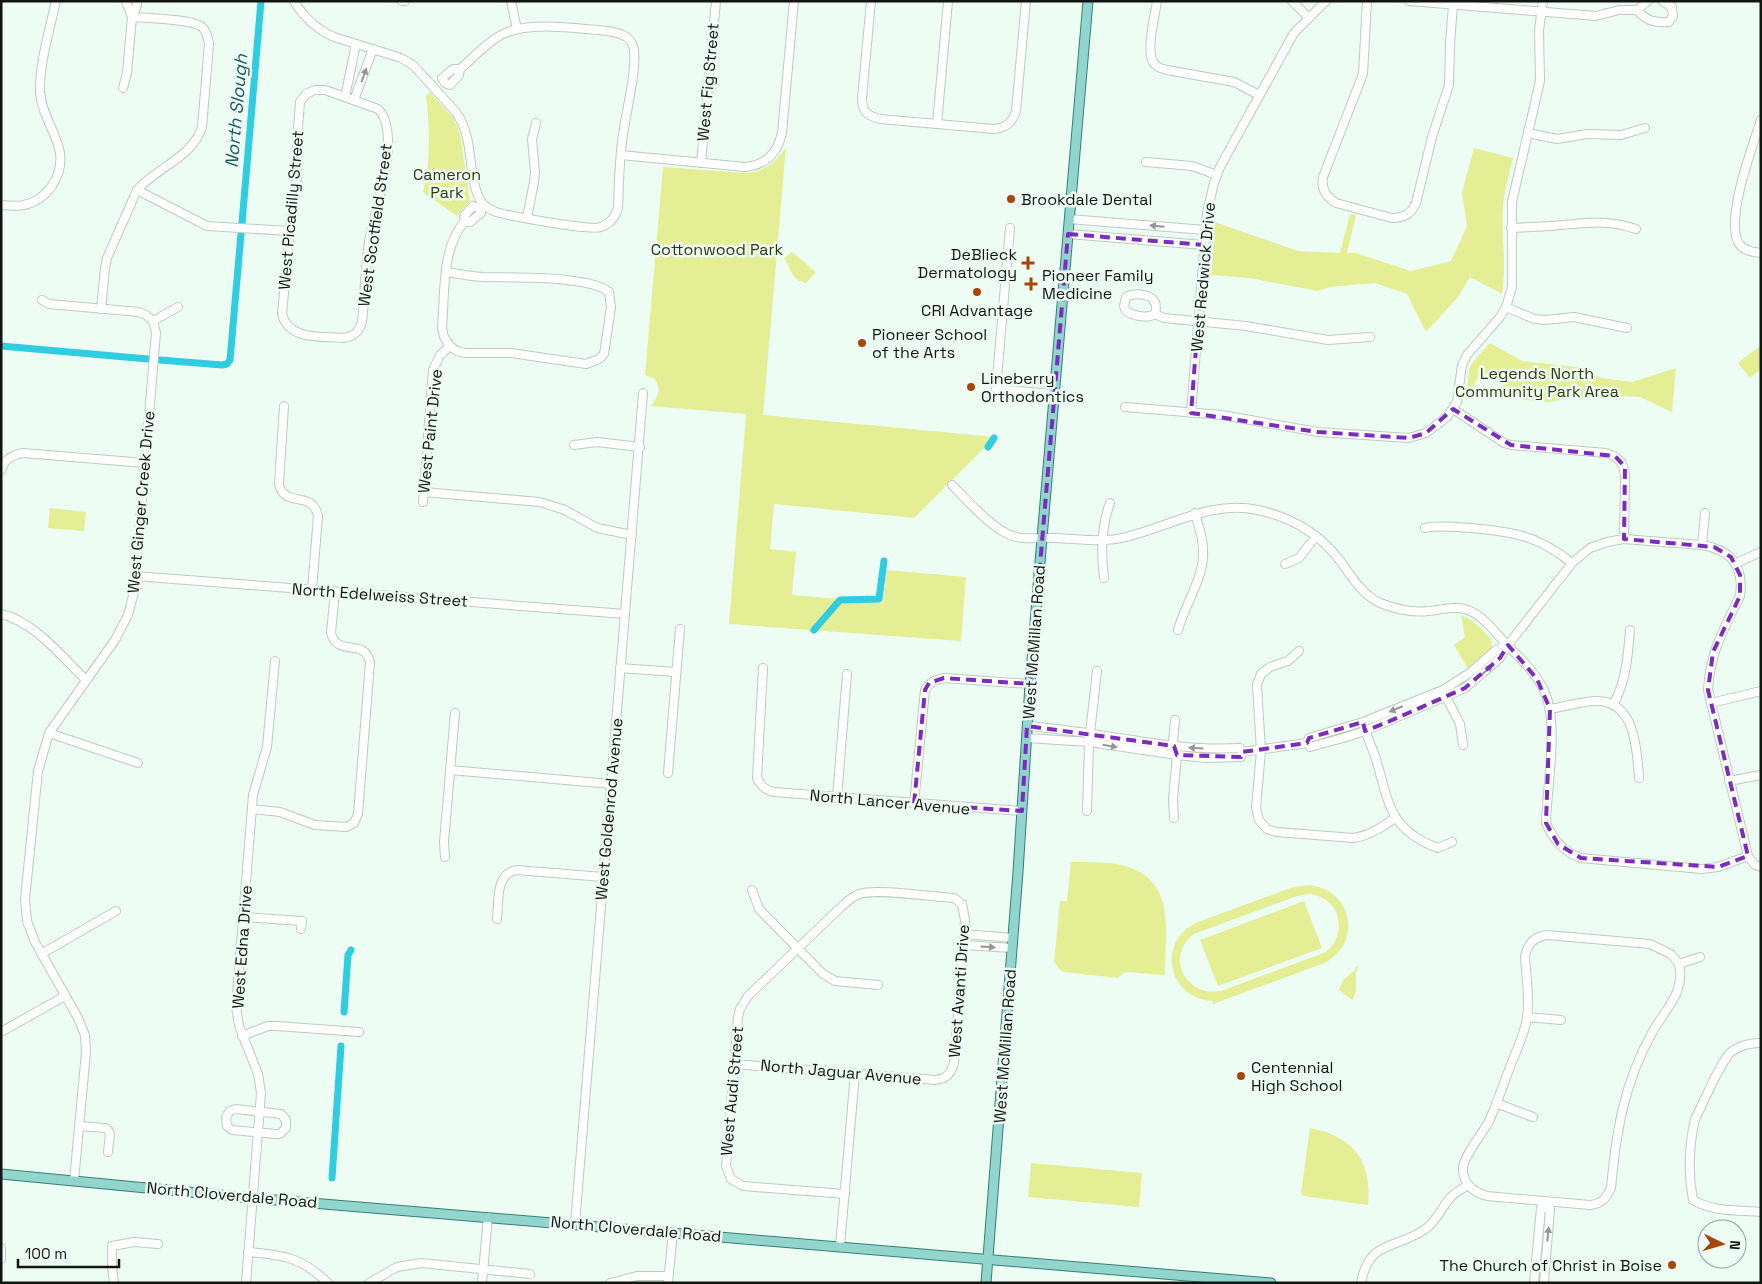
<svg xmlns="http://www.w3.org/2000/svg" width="1762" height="1284" font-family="'Space Grotesk',sans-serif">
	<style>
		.green { fill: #e3ee95; fill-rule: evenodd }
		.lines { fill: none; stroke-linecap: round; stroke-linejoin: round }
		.canal { stroke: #2fcddf; stroke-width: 7 }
		.minor-casing { stroke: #bccbc2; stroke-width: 10 }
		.major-casing { stroke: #348075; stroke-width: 11 }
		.minor { stroke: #fff; stroke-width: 8 }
		.major { stroke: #91d5cd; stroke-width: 9 }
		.oneway { fill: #939694 }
		.marked { fill: none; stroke: #7b2cbf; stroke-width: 4; stroke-dasharray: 10 6; stroke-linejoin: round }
		.poi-dot { fill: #a8460a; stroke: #eefdf4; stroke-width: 2 }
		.labels { text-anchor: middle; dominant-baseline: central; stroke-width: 5; stroke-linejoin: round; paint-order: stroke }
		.street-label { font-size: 16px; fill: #101512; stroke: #eefdf4 }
		.park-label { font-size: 16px; fill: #33370c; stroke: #eefdf4 }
		.poi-label { font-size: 16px; fill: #101512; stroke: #eefdf4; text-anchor: start }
		.water-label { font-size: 18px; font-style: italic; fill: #1a575f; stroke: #eefdf4 }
	</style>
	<rect width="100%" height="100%" fill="#eefdf4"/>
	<g class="green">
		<path d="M430,92L454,119L460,134L470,201L457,216L423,192C431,161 430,128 426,96Z"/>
		<path d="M786,147L763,415L995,437L914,518L774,504L770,549L796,552L792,595L883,603L887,570L966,577L961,641L729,624L746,414L651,406C658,397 662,390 655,379L645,375L663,167L745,173C764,172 776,163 786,147Z"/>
		<path d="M1474,148L1513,158C1509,175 1504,191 1503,208C1501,237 1507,264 1502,294L1470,277L1458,297L1426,332L1407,294L1375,283L1330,287L1318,291L1249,278L1211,275L1215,222L1298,251L1340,253L1350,214L1356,215L1347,253H1356L1411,271L1451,261L1467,226L1462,193Z"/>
		<path d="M792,252L816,272L806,283C791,280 791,268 784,258Z"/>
		<path d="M1490,343L1522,361L1576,367L1602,378L1632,382L1676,368L1672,412L1640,397L1598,395L1548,402L1525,400L1481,371L1466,401L1469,370L1472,363Z"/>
		<path d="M1761,345V369L1750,378L1738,363Z"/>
		<path d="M50,508L86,512L84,531L48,528Z"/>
		<path d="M1461,615L1473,621L1491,639L1492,648L1468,669L1454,645L1465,637Z"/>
		<path d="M1071,862C1084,862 1097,862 1110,863C1177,872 1166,923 1165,975L1125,972L1118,978L1063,972L1054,962L1060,901H1067Z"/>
		<path d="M1309,885C1354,890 1363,945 1322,964L1213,1004L1212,1001C1167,998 1156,940 1198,922L1293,887ZM1309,894C1340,897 1349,933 1326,952L1221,991C1185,997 1165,956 1194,934L1297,896Z"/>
		<path d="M1304,901L1322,948L1218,986L1200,940Z"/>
		<path d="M1356,966L1358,967C1353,977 1360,990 1352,1000L1339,990L1343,980L1355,970Z"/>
		<path d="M1310,1128C1353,1136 1372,1161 1368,1205L1303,1196L1301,1193Z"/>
		<path d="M1031,1163L1142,1173L1139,1207L1028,1197Z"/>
	</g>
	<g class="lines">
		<g class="canal">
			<path d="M242,223L261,1"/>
			<path d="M1,346L148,359"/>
			<path d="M160,360L222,365L227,364L230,360L241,234"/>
			<path d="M988,447L994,438"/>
			<path d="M814,630L840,600L879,599L884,561"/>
			<path d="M344,1012L348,955L351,950"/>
			<path d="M332,1178L341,1046"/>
		</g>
		<defs>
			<g id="minor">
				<path d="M126,1L132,17L137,5L136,1"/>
				<path d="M294,1C304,18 316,29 334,37L401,58L413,65L455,111C461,119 465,128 467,138C472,157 471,190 483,204C486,208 492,210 496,212C511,216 590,231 601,227C611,223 615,217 618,208C619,186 619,164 622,142C624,120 639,64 633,46C629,35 619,33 608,31C578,29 533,21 505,33C488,41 474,57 460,69L459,75L450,85L445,83L442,78L453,69H460"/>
				<path d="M402,1H405"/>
				<path d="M511,1L517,29"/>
				<path d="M871,1L862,98C862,111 867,116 880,119L994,129C1006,128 1012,123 1016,111L1026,1"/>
				<path d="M1157,1C1155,17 1146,48 1153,62C1156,67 1162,69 1167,70L1234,82L1259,95"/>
				<path d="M1292,1L1308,17"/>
				<path d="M1367,1L1363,74L1323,177C1321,189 1326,197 1336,203L1392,218C1404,218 1411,214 1416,203L1432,137L1449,85L1450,44L1453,5"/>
				<path d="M1409,1L1596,16L1619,10H1637C1646,21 1655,23 1669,22L1673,16L1672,7L1662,1"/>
				<path d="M1637,10L1648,1"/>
				<path d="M315,90H325L378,109C403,134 374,210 369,242C365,268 365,295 362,322C359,332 354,336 344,338C322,336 289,341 282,314L291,218L297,177V141L300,102L306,94Z"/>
				<path d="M345,97L356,44"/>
				<path d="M354,100L373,49"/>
				<path d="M1761,120C1753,145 1723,224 1740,245C1745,251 1753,252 1761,253"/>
				<path d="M937,124L948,1"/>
				<path d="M1528,133L1557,139L1587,134L1621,135L1645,128"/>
				<path d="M621,155L745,167C766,165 777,154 782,133L794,1"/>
				<path d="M1146,162L1192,166L1217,175"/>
				<path d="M701,163L716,1"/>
				<path d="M137,190L207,226L289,231"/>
				<path d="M1,205C9,205 17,207 24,205C47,200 63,177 60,153C56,131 42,116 40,92C39,65 50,28 56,1"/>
				<path d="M527,218L534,182L535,172L532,139L536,123"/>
				<path d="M1069,219L1205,230"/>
				<path d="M1010,228L996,389L1053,394"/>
				<path d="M1511,228C1524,227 1537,227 1550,226C1582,224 1605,218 1636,229"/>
				<path d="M1068,234L1204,245"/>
				<path d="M447,272C458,274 470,276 482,277C509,278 589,275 609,292L611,307L604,354L599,359L586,364L511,353H465L457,351L450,346"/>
				<path d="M42,300L49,304L139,312L146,315L153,321"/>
				<path d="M1506,307L1534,319L1545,320L1574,317L1627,328"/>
				<path d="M101,309L105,268L107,258L137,190C156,168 193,157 202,127L209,44C208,39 207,31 202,27C192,19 147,18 132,17L127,73L123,88"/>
				<path d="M1155,314C1156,310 1157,305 1154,301C1149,293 1133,293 1126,297L1124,306L1126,311C1134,316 1147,319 1155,314L1164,318L1246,326L1328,340L1370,337"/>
				<path d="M153,321L178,307"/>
				<path d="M284,406L279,484C284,509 312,489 318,516L312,590"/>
				<path d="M1125,407L1222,415L1318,432L1409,438L1426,433L1447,417L1457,402L1462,365L1467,355L1500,317L1506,307L1512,287V202L1540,81L1539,30L1543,1"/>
				<path d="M1453,409L1504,443L1511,445L1606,453C1619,457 1624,463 1625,476L1624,539"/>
				<path d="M1191,413L1207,213L1214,183L1220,167L1294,33L1326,1"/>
				<path d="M574,445L597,442L640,447"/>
				<path d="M1,471C4,460 11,455 23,453L145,463"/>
				<path d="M952,485C965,498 988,524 1004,532C1020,542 1038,537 1056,538C1080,539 1103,543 1126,537C1171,526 1211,500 1258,510C1290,517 1318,533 1338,558C1350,574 1361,594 1380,603C1395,609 1412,613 1428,611C1440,610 1453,606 1465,609C1482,614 1494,631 1506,644C1519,657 1534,671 1543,688C1560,722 1547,784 1546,823C1554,841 1563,851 1581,858L1702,869L1718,867L1748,856"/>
				<path d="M424,492L540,502L565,510L597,528L632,535"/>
				<path d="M423,502L433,370L440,355L450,346L444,337L442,328C445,294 441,248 465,221L464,216L473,206L479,208L481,213L470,222L465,221"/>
				<path d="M1425,528C1440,525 1456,527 1471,528C1514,532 1537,535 1572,563"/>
				<path d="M1702,545L1705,513"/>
				<path d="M1736,563L1761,552"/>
				<path d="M1285,564L1299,558L1316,536"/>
				<path d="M135,576L625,614"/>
				<path d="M1104,578C1101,554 1101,527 1110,503"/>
				<path d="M1,614C34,621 63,658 86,680"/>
				<path d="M1178,630C1184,607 1203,578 1203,556C1204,541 1199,527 1195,513"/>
				<path d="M1508,645L1572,563L1590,548L1607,542L1624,539L1702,545C1732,550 1744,567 1740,596C1724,629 1710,652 1708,690L1748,856L1755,865L1761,867"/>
				<path d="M1299,651L1288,661L1270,667L1261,674L1257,685L1261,751L1256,808L1259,820L1267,829L1276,832L1354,838C1371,835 1382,827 1395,818"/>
				<path d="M620,668L676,672"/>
				<path d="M763,668L757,778C761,786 765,790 774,792L1022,811"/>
				<path d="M1444,693L1460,724L1463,745"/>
				<path d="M1711,703L1761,691"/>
				<path d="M1613,705C1626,682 1628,656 1630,630"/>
				<path d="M1550,709C1565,707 1581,701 1597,701C1635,701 1637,749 1639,778"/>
				<path d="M1027,726C1099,731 1168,752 1240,748L1242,752"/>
				<path d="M1364,726C1367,737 1372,747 1376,759C1389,803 1389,830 1438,848L1452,842"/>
				<path d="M49,733L138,763"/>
				<path d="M1027,738L1089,742L1177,755L1206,758L1241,757L1242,752L1307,743L1310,747L1343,738L1365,731L1465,688L1500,658L1508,645L1496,650L1471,672L1443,690L1363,722L1309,738L1307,743"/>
				<path d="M450,770L611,784"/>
				<path d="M668,773L680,629"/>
				<path d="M1729,781L1761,775"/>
				<path d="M837,798L847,674"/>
				<path d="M914,804L925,690C930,682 935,680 944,678L1030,684"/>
				<path d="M252,809L280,812L315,825L346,827L354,823L358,814L370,662C364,637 338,658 331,633L335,592"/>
				<path d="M1087,811L1089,742L1097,671"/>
				<path d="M1174,818L1173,799L1177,755L1173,742L1175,720"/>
				<path d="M445,857L444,842L455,713"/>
				<path d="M752,890L759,909L822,973L835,981L878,985"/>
				<path d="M243,917L302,921L301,929"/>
				<path d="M497,919C499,901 495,873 517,870L603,877"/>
				<path d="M964,934L1013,938"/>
				<path d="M963,945L1012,948"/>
				<path d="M41,954L116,911"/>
				<path d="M1679,964L1671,954L1650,944L1547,935C1534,937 1528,943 1525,956C1526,976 1530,998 1527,1017C1525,1034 1516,1051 1510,1067C1503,1085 1497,1104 1489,1121C1483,1133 1465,1154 1463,1167C1462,1183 1473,1192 1487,1196L1590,1205C1601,1204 1606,1199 1611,1188C1616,1132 1624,1083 1652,1033C1664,1010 1686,993 1679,964L1700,957"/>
				<path d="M1527,1017L1561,1020"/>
				<path d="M1,1032L65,996"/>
				<path d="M242,1036L268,1026H277L359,1032"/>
				<path d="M1761,1043C1750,1043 1740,1045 1731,1052C1720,1062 1703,1104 1695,1119C1689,1145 1688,1174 1693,1200C1713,1212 1738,1210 1761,1212"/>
				<path d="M734,1064L935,1080C947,1079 951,1073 954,1063L965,920L962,904L954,898C933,897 876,888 859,894C851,897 846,903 840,908L748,996L740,1009L738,1017L726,1166L731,1179L743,1186L845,1194"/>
				<path d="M1496,1103L1533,1117"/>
				<path d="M236,1109L281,1114L286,1120V1128L280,1134H276L232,1130L227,1126L226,1117L230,1111Z"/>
				<path d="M79,1126L105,1128L108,1130L110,1134L108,1152"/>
				<path d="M74,1181L86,1052L85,1035L78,1018L35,942L27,921L25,899L38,771L49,733L115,640L128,615L134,592L156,333L153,321"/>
				<path d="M575,1224L643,393"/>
				<path d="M840,1246L855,1073"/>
				<path d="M1,1248V1259"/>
				<path d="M248,1252C284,1255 301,1257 328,1283"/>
				<path d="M114,1283L112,1267V1246L134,1242L158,1244"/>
				<path d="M246,1283L261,1093L258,1074L239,1026L236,1006L253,795L267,747L275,661"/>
				<path d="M369,1283L397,1267L421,1263L530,1274"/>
				<path d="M482,1283L488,1217"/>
				<path d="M610,1283L637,1276H668"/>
				<path d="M668,1283L673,1232"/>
				<path d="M1361,1283C1369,1237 1400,1250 1428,1227C1437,1219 1442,1208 1449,1199C1454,1193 1462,1189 1468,1185"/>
				<path d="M1534,1283L1541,1208H1546L1550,1209L1544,1283"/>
			</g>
			<g id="major">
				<path d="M1,1174L240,1197L1271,1283"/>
				<path d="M986,1283L1018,872L1030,684L1042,538L1088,1"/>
			</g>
		</defs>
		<use href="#minor" class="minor-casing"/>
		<use href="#major" class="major-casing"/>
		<use href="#minor" class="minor"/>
		<use href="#major" class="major"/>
	</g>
	<defs><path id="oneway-solid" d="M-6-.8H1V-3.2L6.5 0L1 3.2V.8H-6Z" transform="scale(1.25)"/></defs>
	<g class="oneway">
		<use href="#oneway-solid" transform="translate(364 75) rotate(-70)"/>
		<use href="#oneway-solid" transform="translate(1157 226) rotate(-175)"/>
		<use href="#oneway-solid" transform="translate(1487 670) rotate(-42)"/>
		<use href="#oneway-solid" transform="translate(1396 709) rotate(157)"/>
		<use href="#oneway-solid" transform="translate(1110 746) rotate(9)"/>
		<use href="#oneway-solid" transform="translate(1196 748) rotate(-176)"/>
		<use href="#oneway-solid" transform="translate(988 947) rotate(4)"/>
		<use href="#oneway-solid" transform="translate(1548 1234) rotate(-85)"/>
	</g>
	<path class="marked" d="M1068,234L1204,245L1191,413L1318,432L1409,438L1426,433L1453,409L1511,445L1615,456L1625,467L1624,539L1714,547L1731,557L1740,575V596L1713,652L1708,690L1748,856L1718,867L1581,858L1558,844L1546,823L1550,709L1537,679L1508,645L1500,658L1465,688L1390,721L1365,731L1363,722L1309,738L1307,743L1242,752L1241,757L1177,755L1174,746L1027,726L1022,811L914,804L925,690L929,683L944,678L1030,684Z"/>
	<g class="poi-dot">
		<circle cx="1011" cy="199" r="5"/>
		<path d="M1025.5 255.5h5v5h5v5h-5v5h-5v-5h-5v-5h5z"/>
		<path d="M1028.5 276.5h5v5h5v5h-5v5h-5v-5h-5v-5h5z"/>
		<circle cx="977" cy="292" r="5"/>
		<circle cx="862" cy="343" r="5"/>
		<circle cx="971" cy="387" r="5"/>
		<circle cx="1241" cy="1076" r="5"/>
		<circle cx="1672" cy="1265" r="5"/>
	</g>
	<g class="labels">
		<g class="street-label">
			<text transform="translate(708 82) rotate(-85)">West Fig Street</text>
			<text transform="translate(291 210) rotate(-85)">West Picadilly Street</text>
			<text transform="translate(375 225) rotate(-82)">West Scotfield Street</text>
			<text transform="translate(1203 277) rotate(-85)">West Redwick Drive</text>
			<text transform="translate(430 431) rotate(-84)">West Paint Drive</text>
			<text transform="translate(141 502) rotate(-85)">West Ginger Creek Drive</text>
			<text transform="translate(380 595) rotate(4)">North Edelweiss Street</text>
			<text transform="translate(1034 642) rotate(-86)">West McMillan Road</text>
			<text transform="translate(890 802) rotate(5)">North Lancer Avenue</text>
			<text transform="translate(609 809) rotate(-85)">West Goldenrod Avenue</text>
			<text transform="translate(242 947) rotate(-86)">West Edna Drive</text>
			<text transform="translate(959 991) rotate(-86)">West Avanti Drive</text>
			<text transform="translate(1005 1046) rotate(-86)">West McMillan Road</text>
			<text transform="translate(841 1072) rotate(5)">North Jaguar Avenue</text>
			<text transform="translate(732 1091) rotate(-85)">West Audi Street</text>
			<text transform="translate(232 1195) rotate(5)">North Cloverdale Road</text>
			<text transform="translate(636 1229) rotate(5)">North Cloverdale Road</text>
		</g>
		<g class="park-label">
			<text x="447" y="174">Cameron<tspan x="447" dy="18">Park</tspan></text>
			<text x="717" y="249">Cottonwood Park</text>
			<text x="1537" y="373">Legends North<tspan x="1537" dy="18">Community Park Area</tspan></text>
		</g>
		<g class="poi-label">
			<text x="1021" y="199">Brookdale Dental</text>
			<text x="1017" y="254" text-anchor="end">DeBlieck<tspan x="1017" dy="18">Dermatology</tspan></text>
			<text x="1042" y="275">Pioneer Family<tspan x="1042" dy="18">Medicine</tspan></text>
			<text x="977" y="310" text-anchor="middle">CRI Advantage</text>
			<text x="872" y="334">Pioneer School<tspan x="872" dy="18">of the Arts</tspan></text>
			<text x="981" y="378">Lineberry<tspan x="981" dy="18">Orthodontics</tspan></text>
			<text x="1251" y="1067">Centennial<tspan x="1251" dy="18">High School</tspan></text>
			<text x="1662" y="1265" text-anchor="end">The Church of Christ in Boise</text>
		</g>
		<g class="water-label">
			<text transform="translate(236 111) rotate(-85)">North Slough</text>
		</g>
	</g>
	<rect width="1762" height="1284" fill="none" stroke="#101512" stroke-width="5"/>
	<g transform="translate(1722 1244) rotate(95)"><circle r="24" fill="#eefdf4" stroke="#95a09a"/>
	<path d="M0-4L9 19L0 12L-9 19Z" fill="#a8460a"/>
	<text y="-8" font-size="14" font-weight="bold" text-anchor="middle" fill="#101512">N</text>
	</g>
	<path d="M18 1259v8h101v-8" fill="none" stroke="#101512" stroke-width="2.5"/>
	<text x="25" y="1259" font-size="15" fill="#101512" stroke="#eefdf4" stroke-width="4" paint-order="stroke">100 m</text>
</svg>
